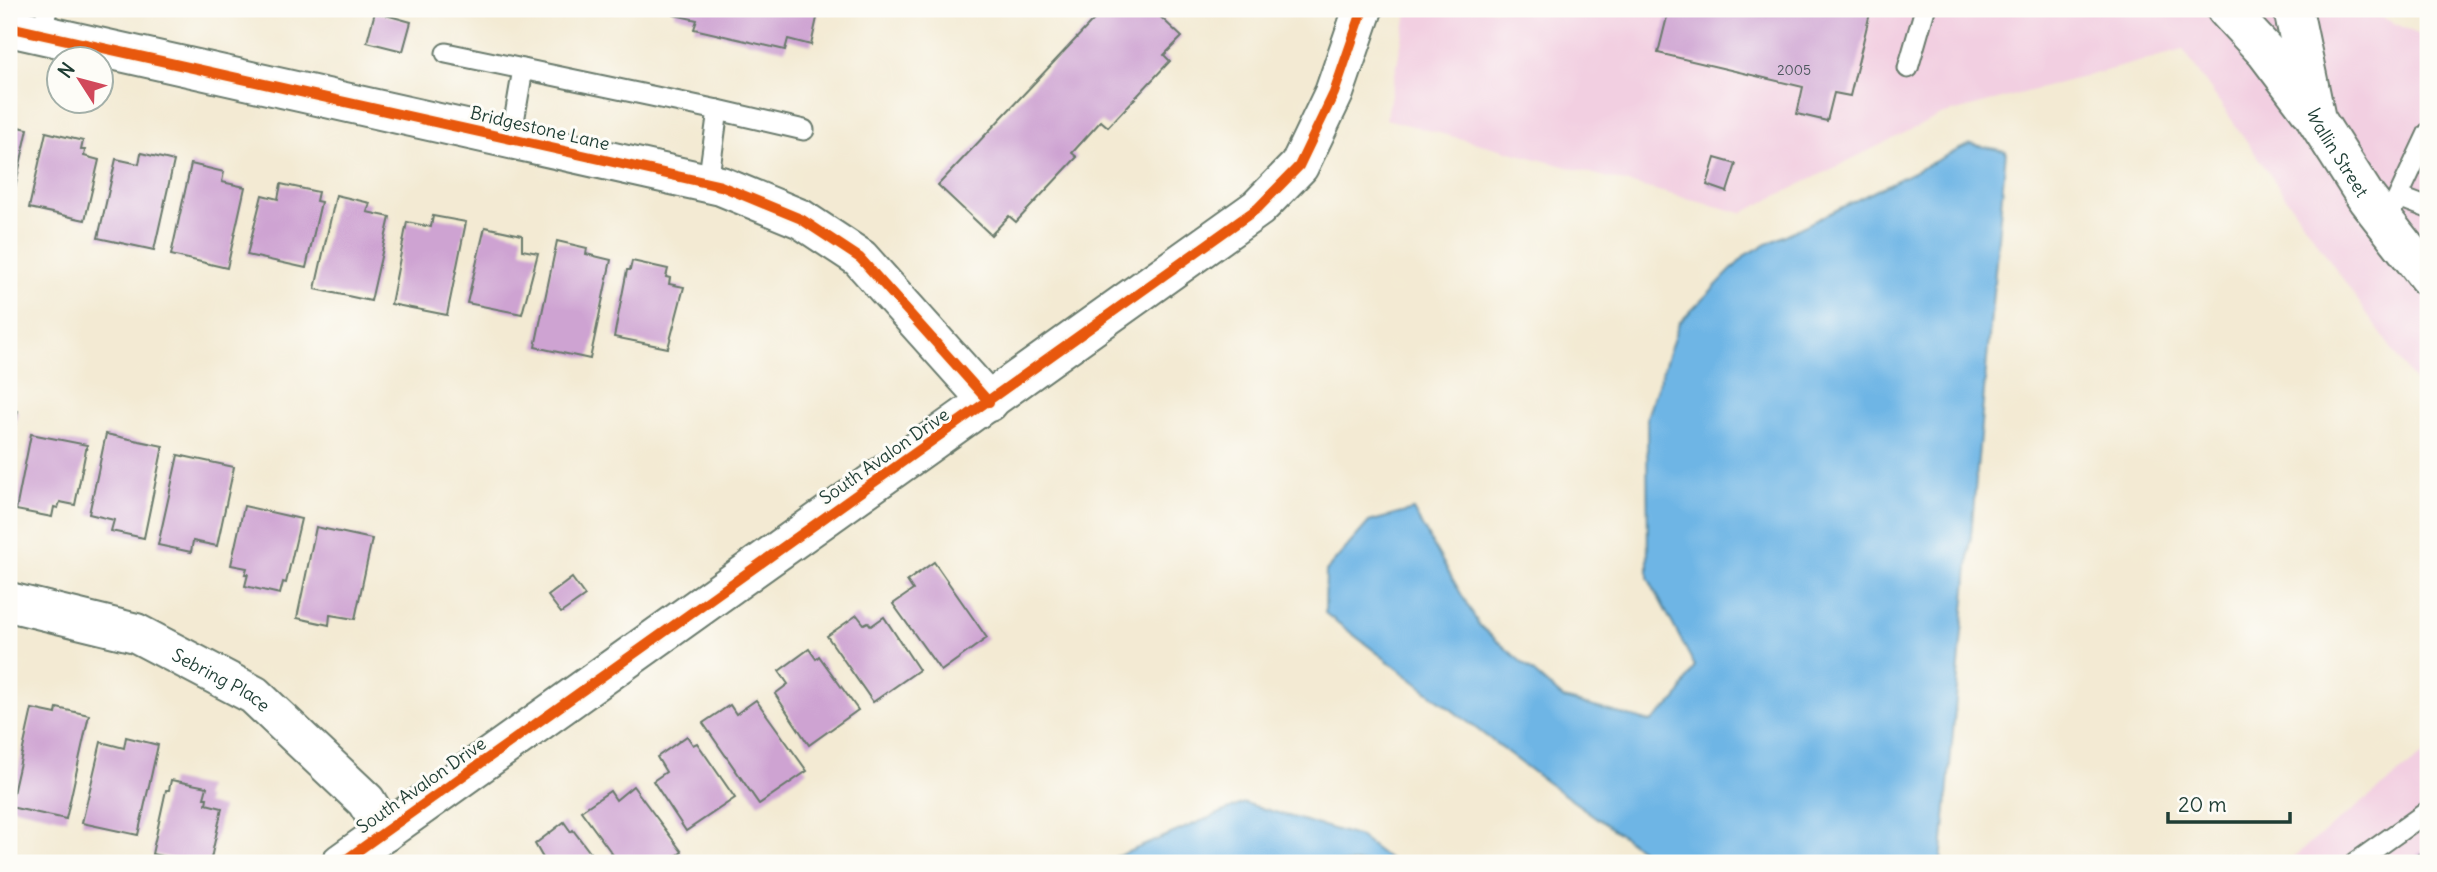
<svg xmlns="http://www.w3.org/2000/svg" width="2437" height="872" font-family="Delius,sans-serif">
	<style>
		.built { fill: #f2cfe1 }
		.water { fill: #6eb5e5; stroke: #46798c; stroke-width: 2 }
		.building { fill: #cea3d2 }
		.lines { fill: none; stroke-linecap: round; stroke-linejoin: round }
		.lane-casing { stroke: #697a6c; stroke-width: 23 }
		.street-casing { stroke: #697a6c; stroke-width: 42 }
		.secondary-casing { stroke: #697a6c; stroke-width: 42 }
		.lane { stroke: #fff; stroke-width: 19 }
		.street { stroke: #fff; stroke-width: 38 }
		.secondary { stroke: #fff; stroke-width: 38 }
		.cycleway-casing { stroke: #fdfcf7; stroke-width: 15 }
		.cycleway { stroke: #e8590c; stroke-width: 10 }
		.labels { text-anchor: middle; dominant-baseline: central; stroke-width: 6; stroke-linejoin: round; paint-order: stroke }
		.number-label { font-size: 14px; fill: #4b565c }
		.street-label { font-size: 18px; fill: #1f3d34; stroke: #fdfcf7 }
	</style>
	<rect width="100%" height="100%" fill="#fdfcf7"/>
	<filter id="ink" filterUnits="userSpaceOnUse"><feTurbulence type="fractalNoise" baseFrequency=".0143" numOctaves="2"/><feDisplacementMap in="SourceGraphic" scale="14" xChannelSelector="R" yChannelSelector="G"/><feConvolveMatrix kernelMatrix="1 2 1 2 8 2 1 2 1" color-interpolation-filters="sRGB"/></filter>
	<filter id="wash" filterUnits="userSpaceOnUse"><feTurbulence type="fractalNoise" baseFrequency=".00686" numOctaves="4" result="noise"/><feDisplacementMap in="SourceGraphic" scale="28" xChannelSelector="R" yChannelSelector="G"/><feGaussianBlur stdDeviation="1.57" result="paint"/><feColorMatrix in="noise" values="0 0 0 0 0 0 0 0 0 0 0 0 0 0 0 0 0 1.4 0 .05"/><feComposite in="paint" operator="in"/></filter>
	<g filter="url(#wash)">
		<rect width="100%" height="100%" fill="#f3ead3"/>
		<g class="built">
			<path d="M1408,9H2364L2428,39V401L2183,50L1941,115L1742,213L1386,119Z"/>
			<path d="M2428,751V863H2285Z"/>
		</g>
		<g class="water">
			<path d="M1970,144L2006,151L1941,863H1660L1545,781L1325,613L1326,571L1369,522L1413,510L1479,625L1564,699L1651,722L1676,700L1695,666L1648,578L1647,417L1679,323L1747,254Z"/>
			<path d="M1244,803L1360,837L1394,863H1102Z"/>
		</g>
		<g id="blocks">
			<g class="building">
				<path d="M675,9H819L811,45L788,39L785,50L694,29L697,20L674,15Z"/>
				<path d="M1104,9H1152L1182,37L1164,55L1170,61L1108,127L1101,121L1072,153L1077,157L1016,222L1009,216L991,235L938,185Z"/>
				<path d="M1669,9H1871L1850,96L1834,93L1827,121L1797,114L1803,87L1658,53Z"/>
				<path d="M375,12L411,22L403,51L367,42Z"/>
				<path d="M9,125L28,129L10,210H9Z"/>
				<path d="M46,132L83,141L81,150H85L84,156L99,160L85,220L29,208Z"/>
				<path d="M141,153L174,161L154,250L98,238L116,159L139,164Z"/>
				<path d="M1715,158L1736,164L1727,192L1707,185Z"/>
				<path d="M191,164L224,172L222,182L245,187L227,268L171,255Z"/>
				<path d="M281,184L318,192L316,201L321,202L306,268L247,255L262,195L278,199Z"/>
				<path d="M336,195L370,203L367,212L390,217L371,301L315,289Z"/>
				<path d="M433,216L466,222L447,315L391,304L407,222L431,227Z"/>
				<path d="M485,227L522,235V250L538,253L522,314L467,303Z"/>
				<path d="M557,241L587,248L586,254L611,260L590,359L535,347Z"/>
				<path d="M632,261L668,269L666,277L670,278L669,284L684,287L668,348L614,337L627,270H630Z"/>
				<path d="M9,409L18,411L10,449H9Z"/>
				<path d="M31,434L87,445L75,505L60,502L58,508L54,507L52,517L16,510Z"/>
				<path d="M106,434L163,446L144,538L111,531L114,520L89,514Z"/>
				<path d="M178,455L234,467L217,546L193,541L191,552L158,545Z"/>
				<path d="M244,506L301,519L286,583L283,582L280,594L245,586L248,574H245L247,568L231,565Z"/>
				<path d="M316,527L372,539L355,619L330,615L329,625L297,618Z"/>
				<path d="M934,562L987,638L941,671L893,604L913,590L907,581Z"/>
				<path d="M572,578L585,596L561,613L548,596Z"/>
				<path d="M857,615L864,624L868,622L871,626L884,617L919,670L873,702L827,636Z"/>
				<path d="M809,649L816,659L819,656L858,710L809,745L775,694L788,684L779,671Z"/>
				<path d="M756,700L807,771L759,804L703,723L730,705L736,714Z"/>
				<path d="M57,708L89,715L66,819L10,807L32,709L56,714Z"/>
				<path d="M687,736L693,745L697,743L735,798L686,831L653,781L666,772L657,757Z"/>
				<path d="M126,737L158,745L138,835L82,823L101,742L124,748Z"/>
				<path d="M171,780L207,787L204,798H207L206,804L222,808L210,863H195L152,854L166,790H169Z"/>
				<path d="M633,786L682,852L666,863H619L581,811L610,791L616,800Z"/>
				<path d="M564,822L571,832L573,830L598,863H536L543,858L535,844Z"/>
				<path d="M2428,847V863H2420L2415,857Z"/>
			</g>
		</g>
	</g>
	<g filter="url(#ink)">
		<use href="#blocks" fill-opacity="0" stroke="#697a6c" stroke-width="2"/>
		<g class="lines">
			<defs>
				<g id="lane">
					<path d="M42,35L47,9"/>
					<path d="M446,53L523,69"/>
					<path d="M1908,68L1925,9"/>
					<path d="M511,139L523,69L718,110"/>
					<path d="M708,183L718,110L804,130"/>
					<path d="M2399,197L2428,208"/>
					<path d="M2386,223L2428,133"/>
					<path d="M2355,863L2428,811"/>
				</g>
				<g id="street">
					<path d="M9,27L721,186L801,219L860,258L989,402"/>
					<path id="s1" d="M9,602L136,633L254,695L366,801L385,832"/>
					<path d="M341,863L1258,208L1299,166L1334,93L1363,9"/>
				</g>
				<g id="secondary">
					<path d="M2226,9L2266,52L2309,109"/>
					<path id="s2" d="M2293,9L2316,119L2367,199L2428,277"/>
				</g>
			</defs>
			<use href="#lane" class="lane-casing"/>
			<use href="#street" class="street-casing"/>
			<use href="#secondary" class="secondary-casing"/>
			<use href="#lane" class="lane"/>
			<use href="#street" class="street"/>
			<use href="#secondary" class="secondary"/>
			<defs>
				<g id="cycleway">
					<path d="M9,27L721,186L801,219L860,258L989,402"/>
					<path d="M341,863L1258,208L1299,166L1334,93L1363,9"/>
				</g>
			</defs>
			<use href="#cycleway" class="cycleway-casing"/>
			<use href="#cycleway" class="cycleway"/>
		</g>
	</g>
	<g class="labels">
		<g class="number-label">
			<text x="1794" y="70">2005</text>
		</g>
		<g class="street-label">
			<text transform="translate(540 128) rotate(13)">Bridgestone Lane</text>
			<text stroke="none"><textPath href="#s2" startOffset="152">Wallin Street</textPath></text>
			<text transform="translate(884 456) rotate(-35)">South Avalon Drive</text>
			<text stroke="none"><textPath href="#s1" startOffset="228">Sebring Place</textPath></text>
			<text transform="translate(421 785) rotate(-35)">South Avalon Drive</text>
		</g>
	</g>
	<rect width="2437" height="872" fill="none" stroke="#fdfcf7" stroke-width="35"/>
	<g transform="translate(80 80) rotate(306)"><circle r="33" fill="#fdfcf7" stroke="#a4b0a9" stroke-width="2"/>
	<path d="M0-5L12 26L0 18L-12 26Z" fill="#d1495b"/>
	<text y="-10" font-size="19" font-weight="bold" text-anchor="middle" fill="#1f3d34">N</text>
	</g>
	<path d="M2168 812v10h122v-10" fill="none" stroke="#1f3d34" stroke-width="3.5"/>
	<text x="2178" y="812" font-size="21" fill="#1f3d34" stroke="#fdfcf7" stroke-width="5" paint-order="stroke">20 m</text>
</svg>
